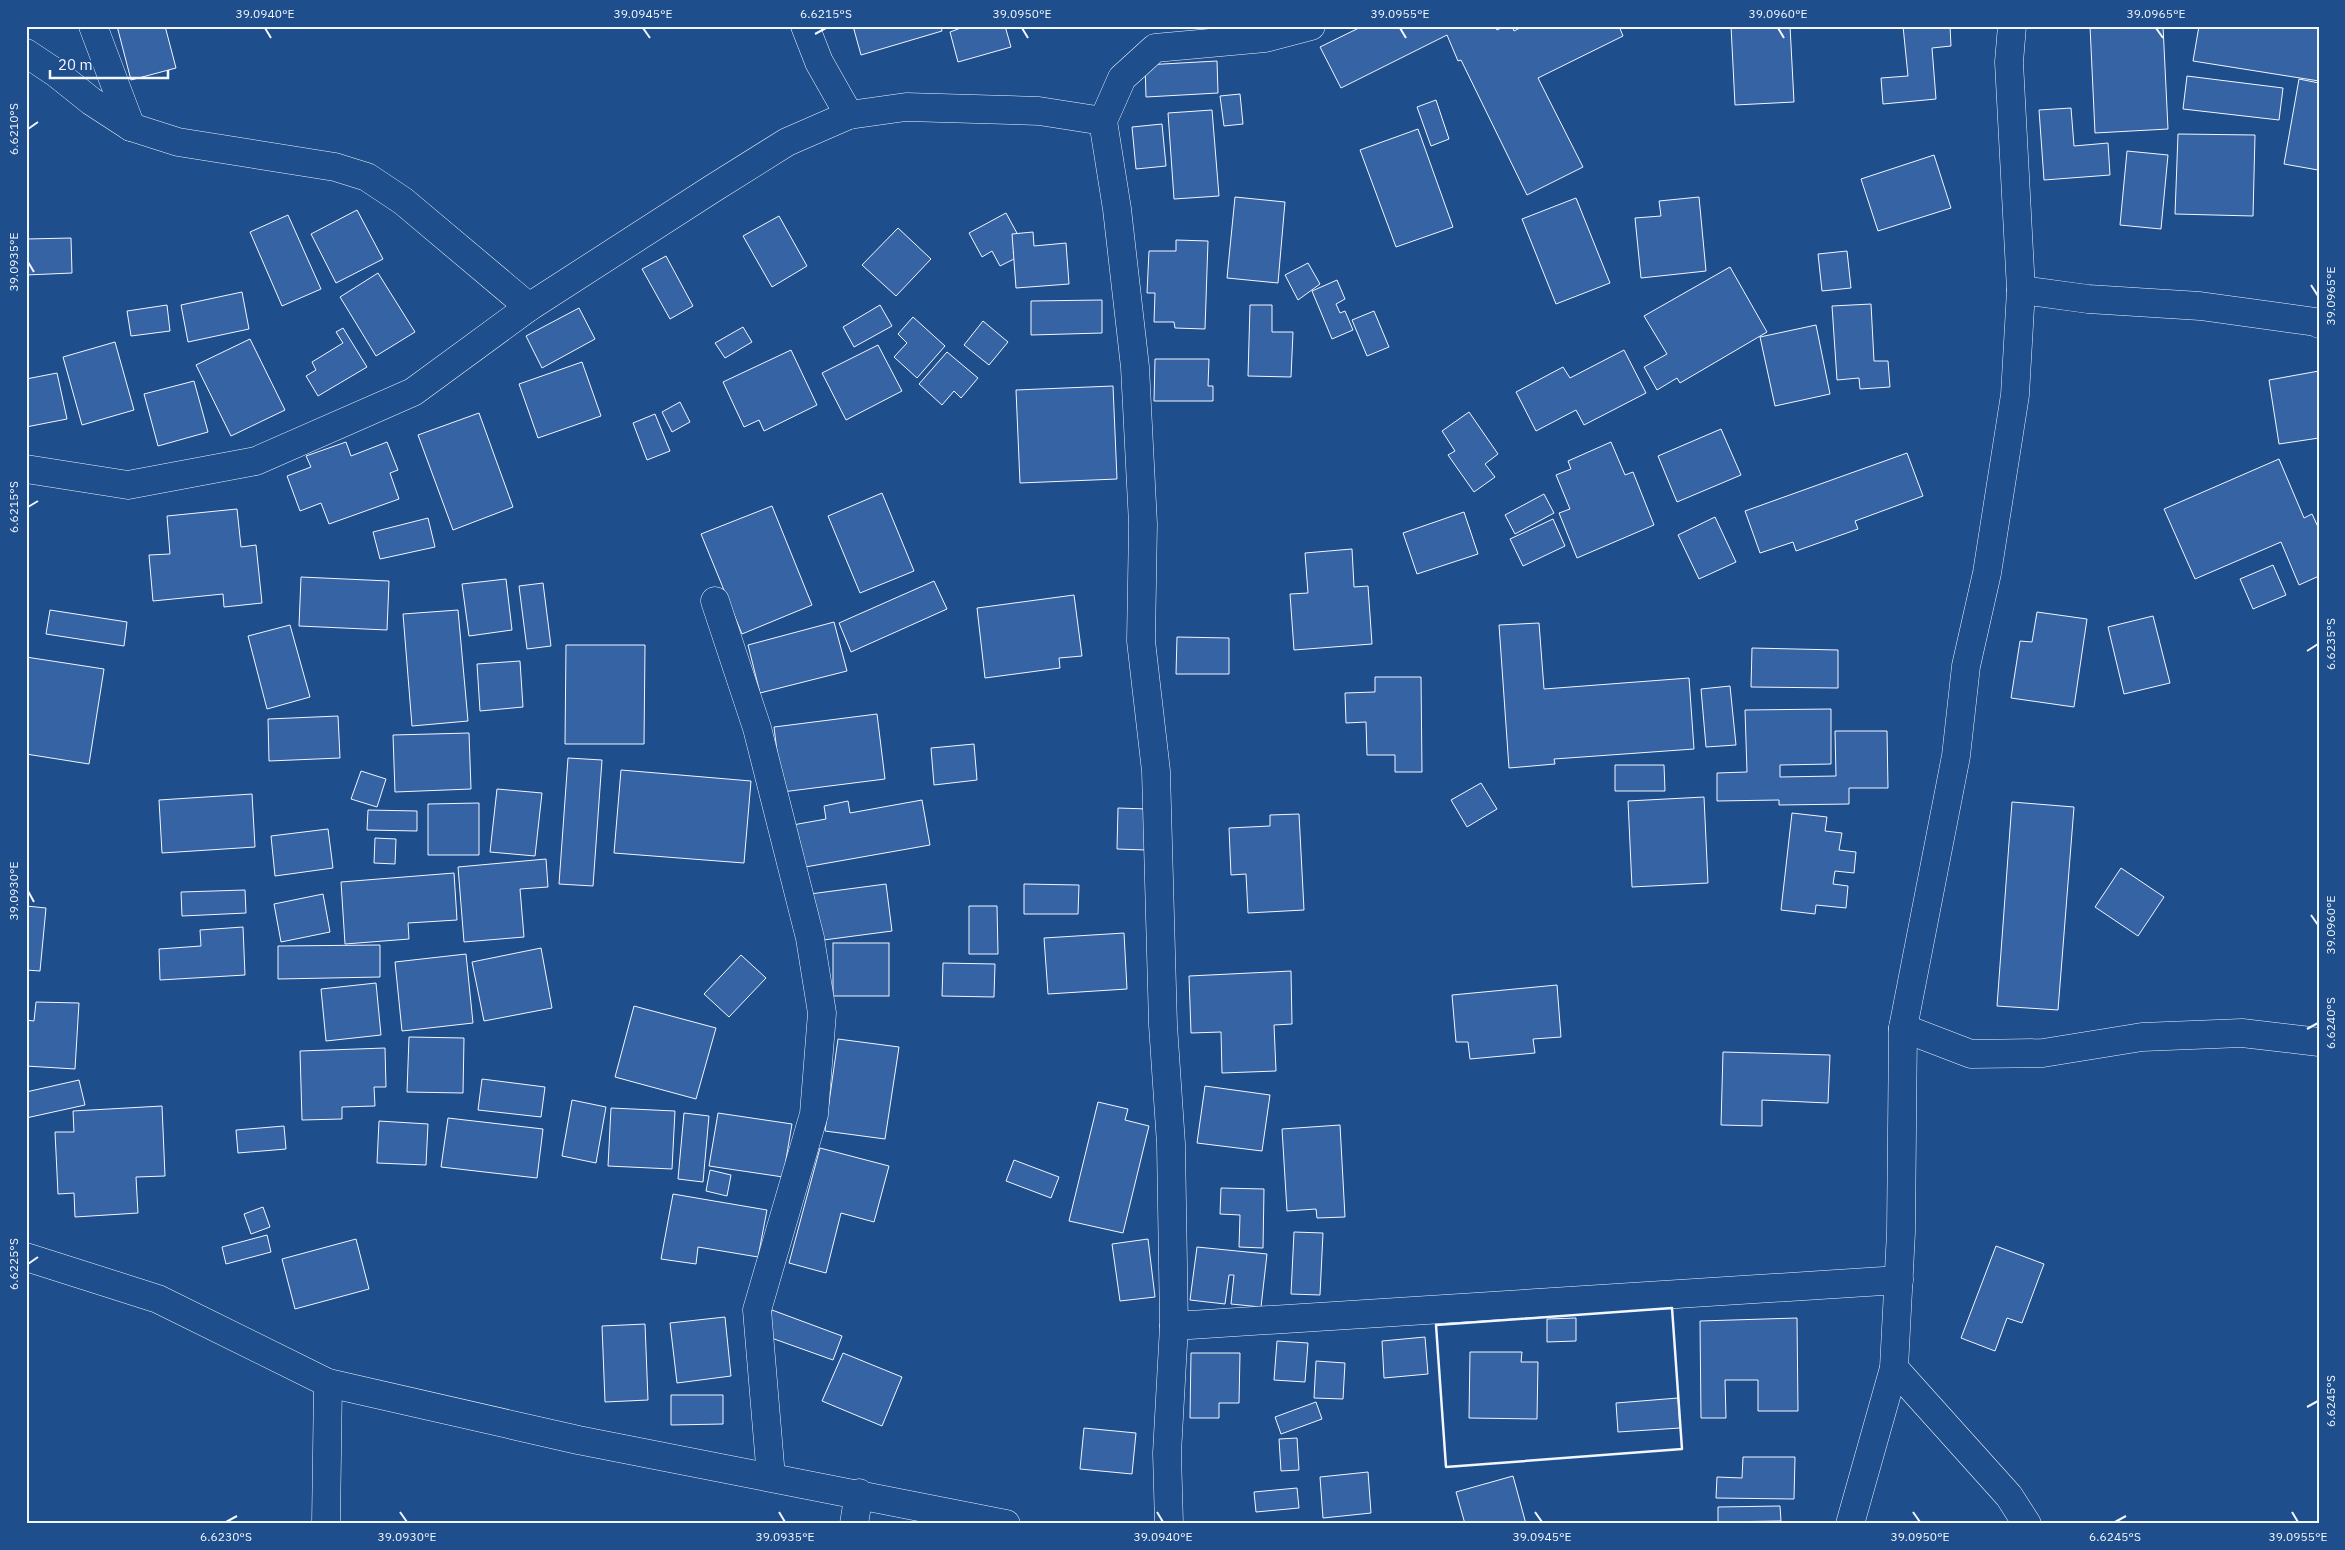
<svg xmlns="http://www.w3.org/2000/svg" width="2345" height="1550" font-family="'IBM Plex Sans',sans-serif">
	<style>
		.building { fill: #3563a3; stroke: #f2f6ff }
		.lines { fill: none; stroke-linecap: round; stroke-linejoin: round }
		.minor-casing { stroke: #f2f6ff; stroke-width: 29 }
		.minor { stroke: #1f4e8c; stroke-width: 28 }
		.wall { stroke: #f2f6ff; stroke-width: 2.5 }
		.ticks { fill: none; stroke: #f2f6ff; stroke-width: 2 }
		.neatline { fill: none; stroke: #f2f6ff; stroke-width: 2 }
		.ticks-label { font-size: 12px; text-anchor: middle; fill: #f2f6ff }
	</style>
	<rect width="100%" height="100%" fill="#1f4e8c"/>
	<g class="building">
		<path d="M117,26H165L176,68L131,80Z"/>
		<path d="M853,26H941L942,31L861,55Z"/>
		<path d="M966,26H1005L1011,47L958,62L950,32Z"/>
		<path d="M1363,26H1495L1497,30L1505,26H1512L1514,31L1524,26H1619L1623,36L1538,78L1583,167L1527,195L1461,60L1458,61L1447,35L1341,88L1320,47Z"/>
		<path d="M1731,26H1790L1794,102L1735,105Z"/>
		<path d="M1903,26H1950L1951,46L1932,48L1936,99L1883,104L1881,78L1908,76Z"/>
		<path d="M2090,26H2163L2168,129L2095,133Z"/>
		<path d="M2199,26H2319V81L2193,61Z"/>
		<path d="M1217,61L1218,93L1146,97L1145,65Z"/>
		<path d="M2187,76L2283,88L2279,120L2183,109Z"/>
		<path d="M2299,79L2319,83L2318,170L2284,164Z"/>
		<path d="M1240,94L1243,124L1224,126L1220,96Z"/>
		<path d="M1436,100L1449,139L1431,146L1417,107Z"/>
		<path d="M2071,108L2074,146L2108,143L2110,175L2044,180L2039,110Z"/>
		<path d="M1212,110L1219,196L1174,199L1168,113Z"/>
		<path d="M1162,124L1166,166L1136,169L1132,127Z"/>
		<path d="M1418,129L1453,227L1396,247L1360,150Z"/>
		<path d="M2178,134L2255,135L2253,216L2175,214Z"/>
		<path d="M2127,151L2168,155L2161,229L2120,225Z"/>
		<path d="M1934,155L1951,208L1878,231L1861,179Z"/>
		<path d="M1235,197L1285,202L1278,283L1227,278Z"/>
		<path d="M1699,197L1706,271L1641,278L1635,218L1661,216L1659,201Z"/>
		<path d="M1576,198L1610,283L1556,304L1522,219Z"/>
		<path d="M357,210L383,259L336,283L311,234Z"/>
		<path d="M1006,213L1024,246L1013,252L1016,258L1000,266L992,251L982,257L969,233Z"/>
		<path d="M288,215L321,289L282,306L250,232Z"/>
		<path d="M779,216L807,266L772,287L743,236Z"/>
		<path d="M898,228L931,259L896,296L862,265Z"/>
		<path d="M1033,232L1034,246L1066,243L1069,284L1016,288L1012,234Z"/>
		<path d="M71,238L72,273L26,275V239Z"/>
		<path d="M1176,240L1208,241L1205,329L1175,328L1174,322H1154L1155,293H1147L1149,251H1176Z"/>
		<path d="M1847,251L1851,288L1822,291L1818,254Z"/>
		<path d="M666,256L693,306L670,319L642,269Z"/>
		<path d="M1308,263L1320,284L1298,300L1285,275Z"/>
		<path d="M1730,267L1767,332L1680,383L1677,378L1657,390L1644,367L1667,354L1644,316Z"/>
		<path d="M378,273L415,332L376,356L340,297Z"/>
		<path d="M1337,280L1345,299L1336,304L1340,313L1345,311L1353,330L1332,339L1312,291Z"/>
		<path d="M242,292L249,329L188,342L181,305Z"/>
		<path d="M1102,300V333L1031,335V301Z"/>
		<path d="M1871,304L1874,361H1888L1890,387L1860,389L1859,378L1837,380L1832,306Z"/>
		<path d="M167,305L170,331L131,336L127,311Z"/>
		<path d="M880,305L892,326L854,347L843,327Z"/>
		<path d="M1250,305H1272V332H1293L1291,377L1248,376Z"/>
		<path d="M579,308L595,339L542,368L526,336Z"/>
		<path d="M1374,311L1389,347L1367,356L1352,320Z"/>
		<path d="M913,317L945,346L917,378L894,357L907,343L898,334Z"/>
		<path d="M983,321L1008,342L989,365L964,345Z"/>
		<path d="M1816,325L1830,394L1775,406L1760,337Z"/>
		<path d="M743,327L752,342L725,358L715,343Z"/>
		<path d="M343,328L367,367L318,396L306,376L316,370L312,362L343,343L336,332Z"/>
		<path d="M250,339L285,410L231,436L196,365Z"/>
		<path d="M115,342L134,410L82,425L63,357Z"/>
		<path d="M878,345L902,391L846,420L822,373Z"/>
		<path d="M791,350L817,405L764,431L759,420L744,427L723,382Z"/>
		<path d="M1624,350L1646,393L1584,425L1576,410L1536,431L1516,392L1563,367L1570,378Z"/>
		<path d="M947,352L978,378L961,398L954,391L942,405L919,384Z"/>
		<path d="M1155,359H1209L1208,386H1213V401H1154Z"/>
		<path d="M582,362L601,416L538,438L519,384Z"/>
		<path d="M2319,371V438L2279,444L2269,380Z"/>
		<path d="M57,373L67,419L26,427V379Z"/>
		<path d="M194,381L208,432L158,446L144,394Z"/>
		<path d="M1113,386L1117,479L1020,483L1016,390Z"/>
		<path d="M680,402L690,422L672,432L662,412Z"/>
		<path d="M1469,412L1498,454L1485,464L1495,477L1474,492L1448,455L1455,451L1442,431Z"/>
		<path d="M479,413L513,507L453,530L418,435Z"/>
		<path d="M655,414L670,451L647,460L633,423Z"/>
		<path d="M1721,429L1741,475L1677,502L1658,456Z"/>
		<path d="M346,442L351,456L387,442L398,470L390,473L399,499L329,524L321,503L300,511L287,476L311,467L306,456Z"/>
		<path d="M1611,442L1625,475L1633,472L1654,525L1577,558L1559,513L1570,509L1556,475L1571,469L1568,461Z"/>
		<path d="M1907,453L1923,496L1855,521L1858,529L1796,551L1793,542L1760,553L1745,511Z"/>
		<path d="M2279,459L2304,518L2312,514L2319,529V576L2299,585L2281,542L2195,579L2164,509Z"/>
		<path d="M882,493L914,571L860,593L828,516Z"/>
		<path d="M1544,494L1554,513L1515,534L1505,515Z"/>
		<path d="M772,506L812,605L742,634L701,534Z"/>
		<path d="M237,509L241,547L256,545L262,603L224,607L223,594L153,601L149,555L170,554L167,516Z"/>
		<path d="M1464,512L1478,554L1417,574L1403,533Z"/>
		<path d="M1715,517L1736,562L1699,579L1678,535Z"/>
		<path d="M428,518L435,547L380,559L373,532Z"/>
		<path d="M1553,519L1565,546L1523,566L1510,539Z"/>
		<path d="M1352,549L1354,587L1368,586L1372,644L1294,650L1290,594L1308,593L1305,553Z"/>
		<path d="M2273,565L2286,595L2253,609L2240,579Z"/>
		<path d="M301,577L389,581L387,630L299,626Z"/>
		<path d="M506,579L512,630L469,636L462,584Z"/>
		<path d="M934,581L947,609L851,652L839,623Z"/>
		<path d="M543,583L551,646L527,649L519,586Z"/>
		<path d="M1074,595L1082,656L1059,658L1060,668L985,678L977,608Z"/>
		<path d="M50,610L127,622L124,646L46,634Z"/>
		<path d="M458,610L468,721L412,726L403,614Z"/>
		<path d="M2037,612L2087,619L2074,707L2011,698L2020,641L2032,642Z"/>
		<path d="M2153,616L2170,683L2124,694L2108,627Z"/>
		<path d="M834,622L847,671L760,693L748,645Z"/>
		<path d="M1539,623L1544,689L1689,678L1694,749L1554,759L1555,764L1509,768L1499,625Z"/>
		<path d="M290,625L310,697L267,709L248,636Z"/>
		<path d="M1177,637L1229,638V674H1176Z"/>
		<path d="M566,645H645L644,744H565Z"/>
		<path d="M1752,648L1838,650V688L1751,687Z"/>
		<path d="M26,657L104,669L89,764L26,754Z"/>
		<path d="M520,661L523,707L480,711L477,664Z"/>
		<path d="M1375,677H1421L1422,772H1395V755H1367L1366,722L1346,723L1345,693L1375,692Z"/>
		<path d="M1730,686L1736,745L1706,747L1701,689Z"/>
		<path d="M1831,709V764L1780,765V777L1836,776L1835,731H1887L1888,788H1849V804L1779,805V800L1717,801V773L1747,772L1745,710Z"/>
		<path d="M877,714L885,779L782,792L774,727Z"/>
		<path d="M338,716L340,758L269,761L268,719Z"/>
		<path d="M469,733L471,789L395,792L393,735Z"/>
		<path d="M974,744L977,780L934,785L931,748Z"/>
		<path d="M568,758L602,760L593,886L559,884Z"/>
		<path d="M1615,765H1664L1665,791H1615Z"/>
		<path d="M621,770L751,781L744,863L614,853Z"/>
		<path d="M361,771L386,779L377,807L351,799Z"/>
		<path d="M1481,783L1497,809L1467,827L1451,800Z"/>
		<path d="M497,789L542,793L535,856L490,852Z"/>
		<path d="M252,794L255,847L162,853L159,800Z"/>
		<path d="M1704,797L1708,883L1632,887L1628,801Z"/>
		<path d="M922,800L930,845L794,869L787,826L826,819L824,806L848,801L850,813Z"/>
		<path d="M2012,802L2074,807L2058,1010L1997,1006Z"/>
		<path d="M479,803V855H428V804Z"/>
		<path d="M1118,808L1148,809L1147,850L1117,849Z"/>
		<path d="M368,810L417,811V831L367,830Z"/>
		<path d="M1792,813L1827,817L1825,831L1842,833L1839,850L1856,852L1854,873L1835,871L1833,884L1848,886L1846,908L1816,905L1815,914L1781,910Z"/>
		<path d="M1299,814L1304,910L1248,913L1246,874L1231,875L1229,828L1270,826V815Z"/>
		<path d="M328,829L333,868L275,876L271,836Z"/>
		<path d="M375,838L396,839L395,864L374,863Z"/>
		<path d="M546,859L548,887L520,889L524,937L464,942L458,867Z"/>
		<path d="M2121,868L2164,897L2138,936L2095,907Z"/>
		<path d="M454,873L457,920L408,923L409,939L345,944L341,882Z"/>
		<path d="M886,884L892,931L816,941L810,894Z"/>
		<path d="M1024,884L1079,885L1078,914H1024Z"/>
		<path d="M245,890L246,913L182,916L181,892Z"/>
		<path d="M323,894L330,932L281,942L274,904Z"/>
		<path d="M26,906L46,908L40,971L26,970Z"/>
		<path d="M969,906H997L998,954H969Z"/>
		<path d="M243,927L245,975L160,980L159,949L201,946L200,930Z"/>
		<path d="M1124,933L1127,989L1048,994L1044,938Z"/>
		<rect x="833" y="943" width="56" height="53"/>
		<path d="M380,945V977L278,979V946Z"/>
		<path d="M541,948L552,1008L484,1021L472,962Z"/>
		<path d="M466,954L473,1023L402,1031L395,962Z"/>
		<path d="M741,955L766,978L729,1017L704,994Z"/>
		<path d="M943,963L995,964L994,997L942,996Z"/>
		<path d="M1291,971L1292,1024L1274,1025L1276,1071L1222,1073L1221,1032L1191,1033L1189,976Z"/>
		<path d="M376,983L381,1035L326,1041L321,989Z"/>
		<path d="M1557,985L1561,1037L1533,1039L1535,1053L1470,1059L1468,1042H1456L1452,995Z"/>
		<path d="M36,1002L79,1003L75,1069L26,1066V1020L34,1021Z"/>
		<path d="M634,1006L716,1028L696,1099L615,1077Z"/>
		<path d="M409,1037L464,1038L463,1093L407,1092Z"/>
		<path d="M838,1039L899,1047L885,1139L825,1131Z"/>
		<path d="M385,1048L386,1087H374L375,1106L342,1107V1119L302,1120L300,1051Z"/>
		<path d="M1723,1052L1830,1055L1828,1103L1762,1100V1126L1721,1125Z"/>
		<path d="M482,1079L545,1087L541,1117L478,1110Z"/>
		<path d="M79,1080L85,1105L26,1118V1092Z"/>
		<path d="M1205,1086L1270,1095L1262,1151L1197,1143Z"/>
		<path d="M572,1100L606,1107L596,1163L562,1156Z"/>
		<path d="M1098,1102L1128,1109L1125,1120L1149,1126L1123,1233L1069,1221Z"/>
		<path d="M162,1106L165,1176L136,1177L138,1213L75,1217L74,1193L58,1194L55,1132H74L73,1111Z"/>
		<path d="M611,1108L675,1111L672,1169L608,1166Z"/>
		<path d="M684,1113L709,1116L703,1182L678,1179Z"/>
		<path d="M718,1113L792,1124L783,1177L709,1166Z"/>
		<path d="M448,1118L543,1129L537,1178L441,1167Z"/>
		<path d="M379,1121L428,1124L426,1165L377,1163Z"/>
		<path d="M1340,1125L1345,1217L1317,1218L1316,1209L1287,1211L1282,1129Z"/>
		<path d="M284,1126L286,1149L238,1153L236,1130Z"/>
		<path d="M820,1148L889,1166L874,1222L841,1213L826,1273L789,1263Z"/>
		<path d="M1014,1160L1059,1177L1051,1198L1006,1181Z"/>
		<path d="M710,1170L731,1175L727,1196L706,1191Z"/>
		<path d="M1221,1188L1264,1189L1263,1248L1239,1247L1240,1215L1220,1214Z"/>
		<path d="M673,1194L767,1210L758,1257L698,1247L696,1264L661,1259Z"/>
		<path d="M263,1207L270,1227L251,1234L244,1214Z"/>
		<path d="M1294,1232L1323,1233L1320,1295L1291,1294Z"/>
		<path d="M267,1235L271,1252L226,1264L222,1247Z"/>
		<path d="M356,1239L369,1289L295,1309L282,1259Z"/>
		<path d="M1148,1239L1155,1297L1120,1301L1112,1244Z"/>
		<path d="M1996,1246L2044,1264L2022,1323L2007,1318L1995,1351L1961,1338Z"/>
		<path d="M1197,1247L1267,1254L1261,1307L1231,1304L1234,1275H1229L1225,1304L1190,1300Z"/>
		<path d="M772,1310L842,1336L833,1360L763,1335Z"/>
		<path d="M725,1317L731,1376L677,1383L670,1323Z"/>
		<path d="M1576,1318V1341L1547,1342V1319Z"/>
		<path d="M1797,1318L1798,1411H1758V1380H1725L1726,1418H1701L1700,1321Z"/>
		<path d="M645,1324L648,1400L605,1402L602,1326Z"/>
		<path d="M1425,1337L1428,1374L1384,1378L1382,1341Z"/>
		<path d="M1277,1341L1308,1343L1305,1382L1274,1380Z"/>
		<path d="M1470,1352H1522L1521,1362H1538L1537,1419L1469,1418Z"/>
		<path d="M843,1353L902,1377L882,1426L822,1401Z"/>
		<path d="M1191,1353H1240L1239,1403H1219V1418H1190Z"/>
		<path d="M1316,1361L1345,1363L1343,1399L1314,1398Z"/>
		<path d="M671,1395H723V1424L671,1425Z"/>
		<path d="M1678,1398L1680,1428L1618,1432L1616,1403Z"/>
		<path d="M1316,1402L1322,1419L1281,1434L1275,1417Z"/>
		<path d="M1084,1428L1136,1433L1132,1474L1080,1469Z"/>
		<path d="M1297,1438L1299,1470L1281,1471L1279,1439Z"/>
		<path d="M1743,1457H1795L1794,1499L1716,1498L1717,1477L1742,1478Z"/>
		<path d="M1368,1472L1371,1513L1323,1518L1320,1477Z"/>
		<path d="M1513,1476L1526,1524H1465L1456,1492Z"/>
		<path d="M1297,1488L1299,1508L1256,1512L1254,1492Z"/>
		<path d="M1780,1506L1781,1521L1718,1522V1507Z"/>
	</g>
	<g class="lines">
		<defs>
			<g id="minor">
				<path d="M93,26L131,127"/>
				<path d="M805,26L819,62L849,115"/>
				<path d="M26,53L56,73L91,101L131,127L178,142L335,167L367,177L403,201L529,307"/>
				<path d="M2021,290L2088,299L2200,306L2316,322L2319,324"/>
				<path d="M26,469L128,485L256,461L413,392L529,307L712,189L787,142L849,115L906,107L1039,111L1103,121"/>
				<path d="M715,601L757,728L810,938L822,1013L814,1114L757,1310L771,1477"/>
				<path d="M1903,1028L1971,1054L2043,1053L2142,1037L2242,1033L2319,1042"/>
				<path d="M26,1257L158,1299L328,1383L578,1440L1006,1524"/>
				<path d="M1174,1326L1899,1280"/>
				<path d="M1894,1368L2009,1496L2027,1524"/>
				<path d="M326,1524L328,1383"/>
				<path d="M854,1524L859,1493"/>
				<path d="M1169,1524L1167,1453L1174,1326L1171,1144L1163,1025L1156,771L1141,641L1143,524L1135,367L1117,209L1103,121L1122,78L1155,48L1265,38L1311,26"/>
				<path d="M1850,1524L1894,1368L1901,1232L1903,1028L1956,756L1966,666L1987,573L2015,395L2021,290L2009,62L2012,26"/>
			</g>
		</defs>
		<use href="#minor" class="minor-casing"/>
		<use href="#minor" class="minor"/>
		<path class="wall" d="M1672,1308L1682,1449L1446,1467L1436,1325Z"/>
	</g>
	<path class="ticks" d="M265,28L271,38M643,28L650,38M1022,28L1028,38M1400,28L1406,38M1778,28L1784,38M2156,28L2163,38M815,34L826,28M28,129L38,122M28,262L34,272M2311,285L2318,296M28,507L38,501M2307,651L2318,644M28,891L34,902M2311,915L2318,925M2307,1029L2318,1023M28,1264L38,1257M2307,1407L2318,1401M400,1512L407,1522M779,1512L785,1522M1157,1512L1163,1522M1535,1512L1542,1522M1913,1512L1920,1522M2292,1512L2298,1522M226,1522L237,1516M2115,1522L2126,1516"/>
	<rect width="2345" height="1550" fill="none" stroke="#1f4e8c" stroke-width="55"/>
	<path d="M50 70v8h118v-8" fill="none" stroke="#f2f6ff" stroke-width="2.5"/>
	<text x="58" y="70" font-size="15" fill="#f2f6ff" stroke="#1f4e8c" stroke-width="4" paint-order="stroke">20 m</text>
	<rect x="28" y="28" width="2290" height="1494" class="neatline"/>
	<g class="ticks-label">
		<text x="265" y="18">39.0940°E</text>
		<text x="643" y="18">39.0945°E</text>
		<text x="826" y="18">6.6215°S</text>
		<text x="1022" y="18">39.0950°E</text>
		<text x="1400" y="18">39.0955°E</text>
		<text x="1778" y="18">39.0960°E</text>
		<text x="2156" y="18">39.0965°E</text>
		<text transform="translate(14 129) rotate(-90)" y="4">6.6210°S</text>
		<text transform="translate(14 262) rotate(-90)" y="4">39.0935°E</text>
		<text transform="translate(2331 296) rotate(-90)" y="4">39.0965°E</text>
		<text transform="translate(14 507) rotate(-90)" y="4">6.6215°S</text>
		<text transform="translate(2331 644) rotate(-90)" y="4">6.6235°S</text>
		<text transform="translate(14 891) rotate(-90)" y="4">39.0930°E</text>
		<text transform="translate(2331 925) rotate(-90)" y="4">39.0960°E</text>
		<text transform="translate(2331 1023) rotate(-90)" y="4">6.6240°S</text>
		<text transform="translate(14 1264) rotate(-90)" y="4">6.6225°S</text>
		<text transform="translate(2331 1401) rotate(-90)" y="4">6.6245°S</text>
		<text x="226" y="1541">6.6230°S</text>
		<text x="407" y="1541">39.0930°E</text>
		<text x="785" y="1541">39.0935°E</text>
		<text x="1163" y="1541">39.0940°E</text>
		<text x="1542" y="1541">39.0945°E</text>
		<text x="1920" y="1541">39.0950°E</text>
		<text x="2115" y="1541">6.6245°S</text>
		<text x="2298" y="1541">39.0955°E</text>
	</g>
</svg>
